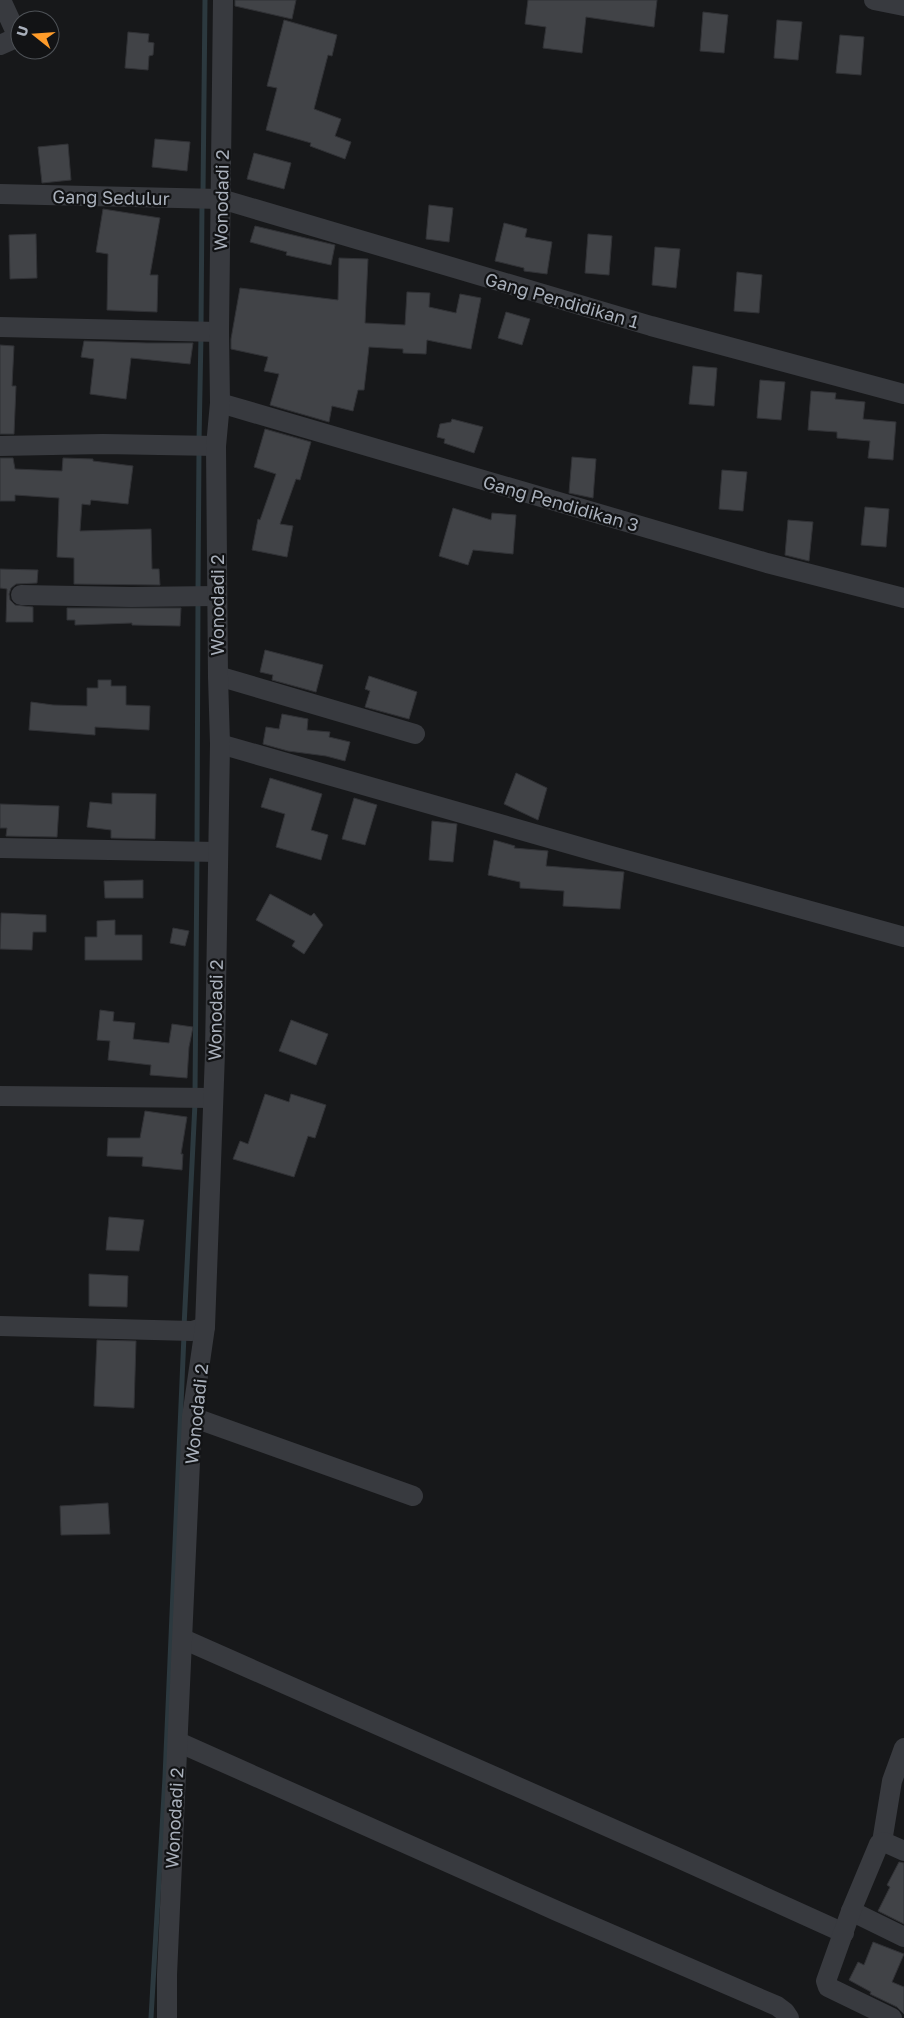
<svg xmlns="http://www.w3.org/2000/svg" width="904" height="2018" font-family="'Golos Text',sans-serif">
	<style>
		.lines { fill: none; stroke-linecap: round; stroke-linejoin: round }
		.stream { stroke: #2c393f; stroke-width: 5 }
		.building { fill: #414347; stroke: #313236 }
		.minor { stroke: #383a3f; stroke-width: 20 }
		.labels { text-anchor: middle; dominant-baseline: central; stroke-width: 4.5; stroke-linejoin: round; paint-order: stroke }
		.street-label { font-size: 18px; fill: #a9b0bb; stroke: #121315 }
	</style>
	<rect width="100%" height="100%" fill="#17181a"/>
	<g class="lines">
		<g class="stream">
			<path d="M203,194L205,0"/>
			<path d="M201,327L202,203"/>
			<path d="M199,442L201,335"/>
			<path d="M198,592L199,450"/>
			<path d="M197,847L198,600"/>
			<path d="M195,1094L197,855"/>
			<path d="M184,1327L195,1103"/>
			<path d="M151,2018L165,1777L184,1335"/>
		</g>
	</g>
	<g class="building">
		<path d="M235,0H296L292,19L235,6Z"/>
		<path d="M528,0H657L654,27L586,17L582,53L543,48L546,27L525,24Z"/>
		<path d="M703,12L728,15L724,53L700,51Z"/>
		<path d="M284,20L337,35L332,56L328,55L314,109L341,119L335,136L351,142L345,159L310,146L311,143L266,130L277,88L267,86Z"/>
		<path d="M777,20L802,22L798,60L774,58Z"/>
		<path d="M128,32L149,34L148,42L154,43L153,55L149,56L148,70L125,68Z"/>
		<path d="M840,35L864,37L861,75L836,73Z"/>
		<path d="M155,139L190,142L187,171L152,167Z"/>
		<path d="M68,144L71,180L42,183L38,147Z"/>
		<path d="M254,153L291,163L284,189L247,179Z"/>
		<path d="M429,205L453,208L449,242L426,239Z"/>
		<path d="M103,209L160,218L150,275H158L157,312L107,310L108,254L96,252Z"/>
		<path d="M504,223L527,229L525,237L552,242L547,274L524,271V268L495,261Z"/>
		<path d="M255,226L335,245L331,265L286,255L287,252L250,242Z"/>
		<path d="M36,234L37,278L10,279L9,235Z"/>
		<path d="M588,234L612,236L609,275L585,273Z"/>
		<path d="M655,247L680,249L676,288L652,285Z"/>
		<path d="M339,258L368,259L365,323L405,325L407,292L430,293L429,307L456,313L460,294L481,298L471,349L427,340L426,354L403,353V349L369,347L364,390H358L353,411L332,406L329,422L270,405L279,374L264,371L268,357L231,349V339L240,288L338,300Z"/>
		<path d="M737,272L762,275L759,313L734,311Z"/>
		<path d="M506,312L530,319L522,345L498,338Z"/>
		<path d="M84,341L147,343H193L190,364L131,358L126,399L90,394L94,359L81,357Z"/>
		<path d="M0,345L14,346L12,386H16L14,434H0Z"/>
		<path d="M693,366L717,368L714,406L689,404Z"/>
		<path d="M760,380L785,382L781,420L757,418Z"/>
		<path d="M811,391L836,393L835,399L865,402L863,419L896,422L893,460L868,458L870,441L837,438V432L808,430Z"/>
		<path d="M452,419L483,427L474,453L444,443L445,439L437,437L440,424L451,422Z"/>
		<path d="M265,429L311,442L300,480L296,479L280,524L293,526L287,557L252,550L258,519L260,520L276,474L254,467Z"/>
		<path d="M572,457L596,459L593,498L569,493Z"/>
		<path d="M0,458H13L15,469L62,471L63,458L93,459V461L133,466L128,504L91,500L90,505L82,504L80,531L151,529L152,569H159L160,585L74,584V558L57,557L59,498L15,495V501H0Z"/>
		<path d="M722,470L747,472L743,511L719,509Z"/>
		<path d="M865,507L889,509L886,547L861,545Z"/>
		<path d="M453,508L491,520L492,513L516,515L513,554L473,550L468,565L439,556Z"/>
		<path d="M788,520L813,522L809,561L785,555Z"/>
		<path d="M0,569L38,570L37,583L16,584L11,588L9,594L10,600L15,605L33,607V622H6L7,589L0,588Z"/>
		<path d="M67,608H181L180,626L132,625V623L75,625V620H67Z"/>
		<path d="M265,650L323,665L316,692L272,680L273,675L260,672Z"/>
		<path d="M369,676L417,692L409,719L365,707L370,691L365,689Z"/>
		<path d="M98,680H111V686H126V705L150,706L149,730L95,727V735L29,730L31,702L53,705L87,706V688H98Z"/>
		<path d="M282,714L308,719L307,730L330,732L329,737L350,742L345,761L326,756L288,751L263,744L266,727L279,729Z"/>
		<path d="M516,773L547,788L538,820L504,804Z"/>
		<path d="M270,778L322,794L311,830L328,835L321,860L276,847L285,814L261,807Z"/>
		<path d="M112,793L156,794L155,839L111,838V830L87,827L90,802L112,804Z"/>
		<path d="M354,798L377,805L365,845L342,839Z"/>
		<path d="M0,804L59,806L57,837L6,836L7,828H0Z"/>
		<path d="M432,821L457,824L453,862L429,860Z"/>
		<path d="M494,840L515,846L514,848L548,851L546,866L624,872L620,909L563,906L564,891L520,888V882L488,875Z"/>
		<path d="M143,880V898H105L104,881Z"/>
		<path d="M270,894L311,916L314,913L323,925L304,954L292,946L295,941L256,920Z"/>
		<path d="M1,913L46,915V932H33L32,950L0,949Z"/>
		<path d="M115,920V935H142V960H85V937H97V921Z"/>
		<path d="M173,928L189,931L185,946L170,943Z"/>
		<path d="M100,1010L114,1012L113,1021L135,1023L133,1039L169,1043L172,1024L193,1027L189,1047L187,1078L150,1075L151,1065L108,1060L110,1041L97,1040Z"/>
		<path d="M291,1020L328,1034L316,1065L279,1051Z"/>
		<path d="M265,1094L289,1102L291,1094L326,1105L315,1138L308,1136L294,1177L233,1159L240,1141L248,1144Z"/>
		<path d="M145,1111L187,1117L181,1154H183L182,1170L142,1166L143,1157L107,1156L108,1138H140Z"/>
		<path d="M109,1217L144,1220L139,1251L106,1250Z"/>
		<path d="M89,1274L128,1276L127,1307L89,1306Z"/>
		<path d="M97,1340L136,1341L134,1408L94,1406Z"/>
		<path d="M108,1503L110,1534L61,1535L60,1506Z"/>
		<path d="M899,1862L904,1863V1924L878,1911L890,1887L887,1885Z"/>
		<path d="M873,1942L904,1954L892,1982L904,1987V2014L897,2007L870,1994L871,1992L849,1980L858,1962L864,1965Z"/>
	</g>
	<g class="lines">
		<g class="minor">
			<path d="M874,0L904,6"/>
			<path d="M0,45L18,37L1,0"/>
			<path d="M0,194L221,199L651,326L904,394"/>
			<path d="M0,327L219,332"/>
			<path d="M220,403L767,563L904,598"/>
			<path d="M0,446L103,444L216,446"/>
			<path d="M21,595L131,597L217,596"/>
			<path d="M218,676L415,734"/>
			<path d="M220,744L608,855L904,937"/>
			<path d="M0,848L218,852"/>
			<path d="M0,1096L213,1098"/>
			<path d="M0,1326L192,1331L205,1327"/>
			<path d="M192,1417L413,1496"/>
			<path d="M183,1639L674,1856L844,1933"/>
			<path d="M178,1742L557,1911L777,2006L785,2012L789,2018"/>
			<path d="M882,1842L892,1781L904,1748"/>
			<path d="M851,1911L904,1937"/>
			<path d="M167,2018V1975L192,1417L205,1327L215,1053L220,744L218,676L216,446L220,403L219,332L223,0"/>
			<path d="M892,2018L828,1987L826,1981L851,1911L879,1844L884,1842L904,1851"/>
		</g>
	</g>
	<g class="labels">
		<g class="street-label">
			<text transform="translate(111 197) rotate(1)">Gang Sedulur</text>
			<text transform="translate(221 200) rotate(-89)">Wonodadi 2</text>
			<text transform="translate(562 300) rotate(16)">Gang Pendidikan 1</text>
			<text transform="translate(561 503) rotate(16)">Gang Pendidikan 3</text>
			<text transform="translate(217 605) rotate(-90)">Wonodadi 2</text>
			<text transform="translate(215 1010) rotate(-89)">Wonodadi 2</text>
			<text transform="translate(196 1414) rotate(-84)">Wonodadi 2</text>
			<text transform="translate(174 1818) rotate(-87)">Wonodadi 2</text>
		</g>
	</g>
	<g transform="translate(35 35) rotate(287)"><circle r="24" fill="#121315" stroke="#4e5257"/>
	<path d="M0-4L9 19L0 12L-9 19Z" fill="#ff9c2a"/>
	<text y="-8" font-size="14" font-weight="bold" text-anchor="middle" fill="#a9b0bb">U</text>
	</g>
</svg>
